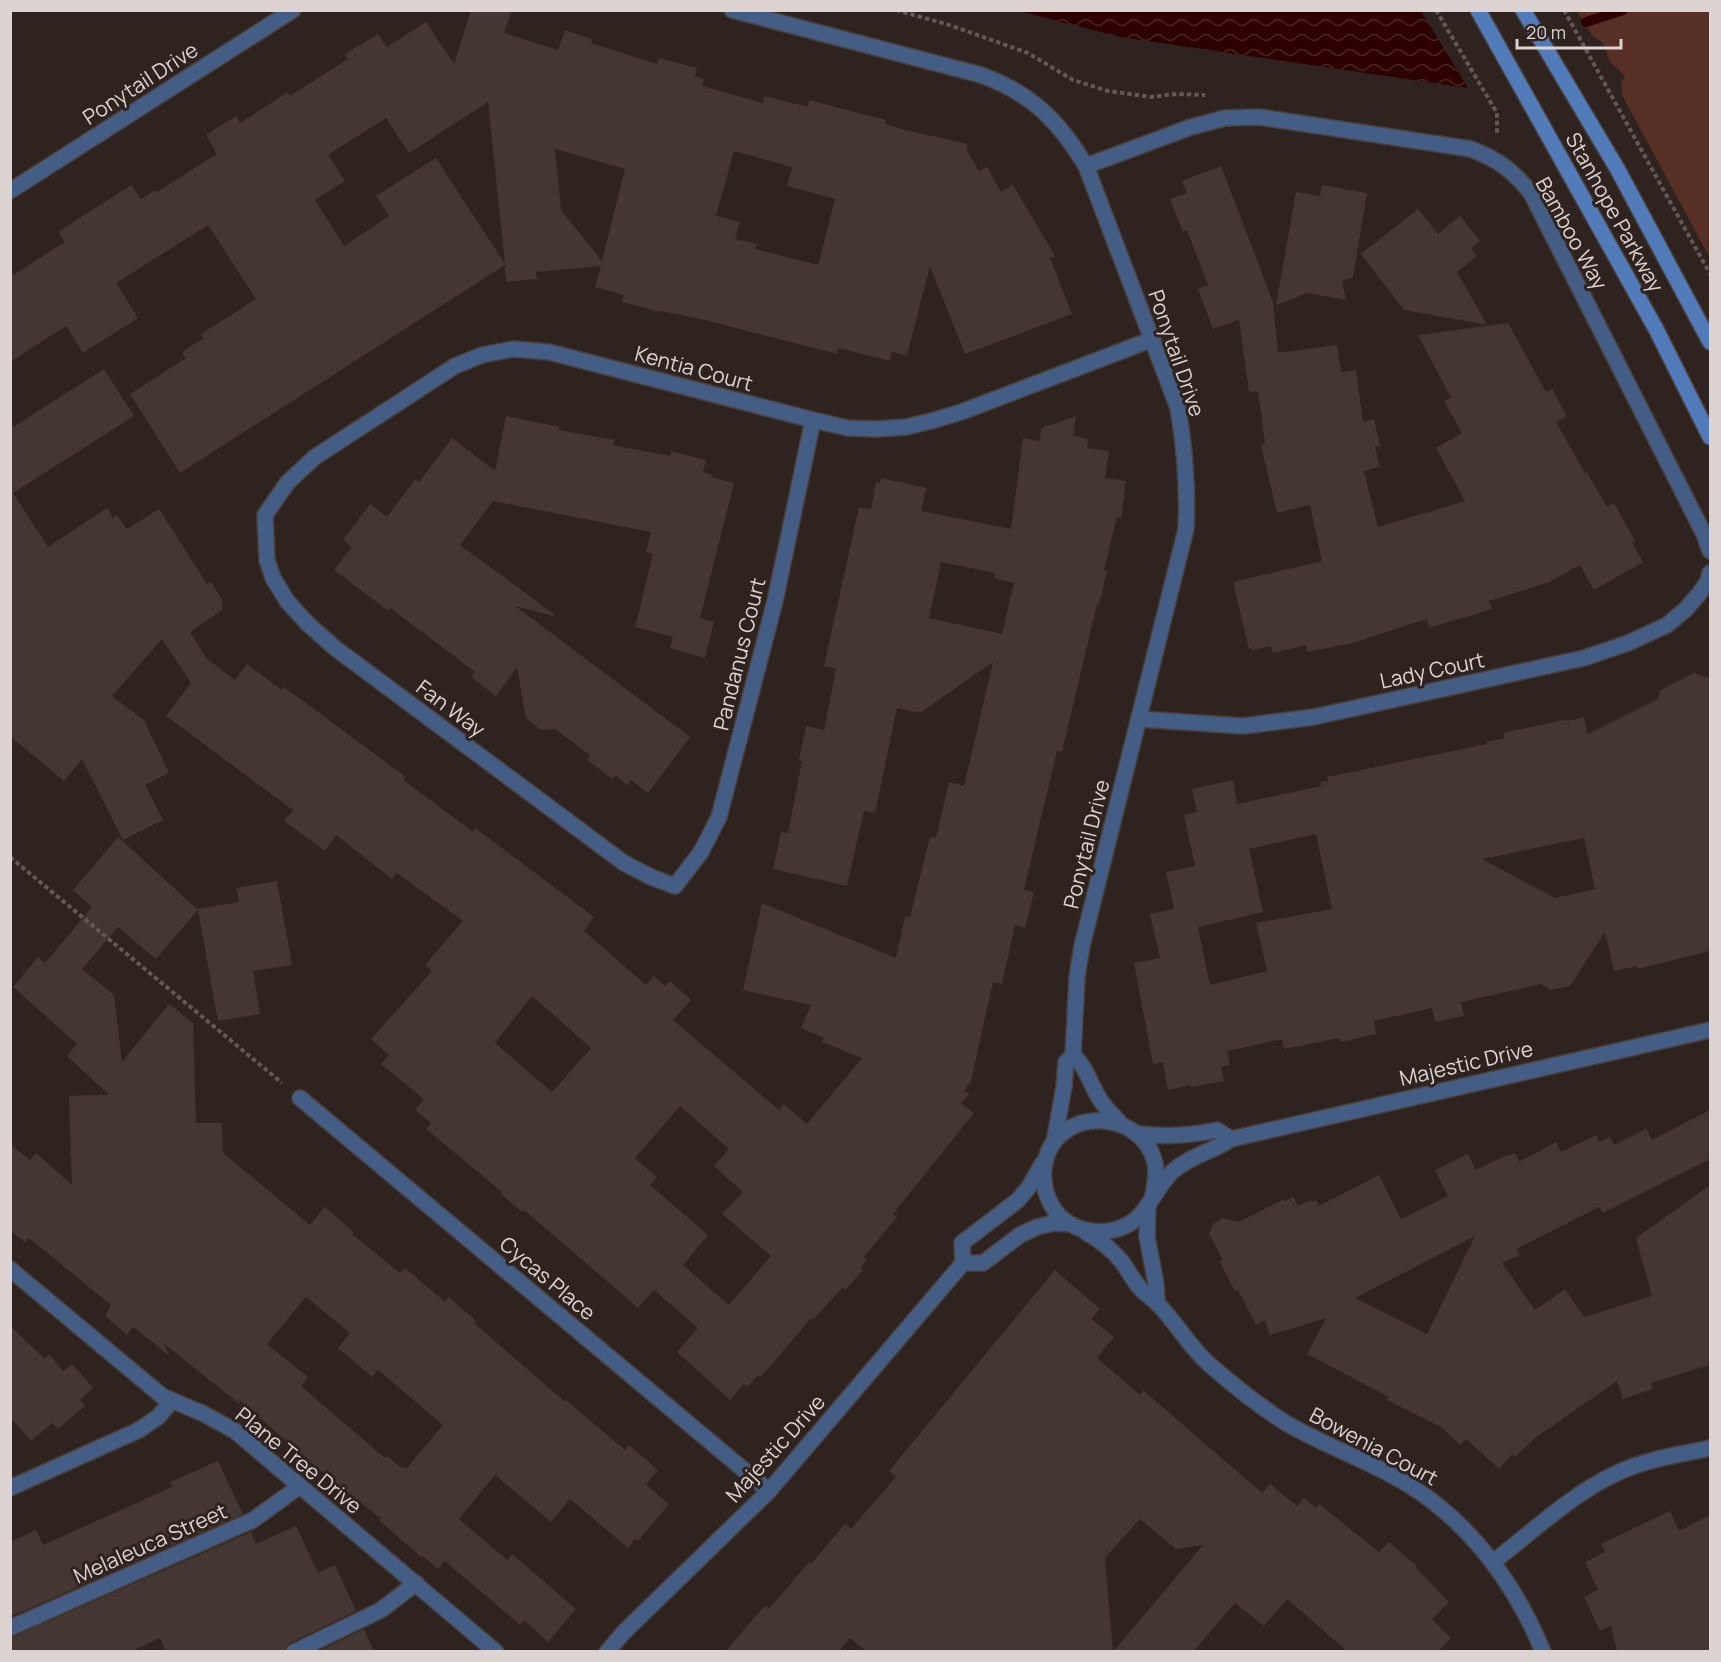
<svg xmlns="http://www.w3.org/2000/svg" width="1721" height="1662" font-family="Manrope,sans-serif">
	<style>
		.park { fill: #582f24 }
		.water { fill: url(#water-waves) }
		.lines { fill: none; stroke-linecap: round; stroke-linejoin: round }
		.stream { stroke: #2d0100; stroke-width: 10 }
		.building { fill: #443632; fill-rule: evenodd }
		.lane-casing { stroke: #4b3f3c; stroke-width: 18 }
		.street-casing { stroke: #4b3f3c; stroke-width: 18 }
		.secondary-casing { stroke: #4b3f3c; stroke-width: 18 }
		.path { stroke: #635855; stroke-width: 4; stroke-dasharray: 4.5 3; stroke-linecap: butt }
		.lane { stroke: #435d84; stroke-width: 15 }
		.street { stroke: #435d84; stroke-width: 15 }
		.secondary { stroke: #527bb9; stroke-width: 15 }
		.labels { text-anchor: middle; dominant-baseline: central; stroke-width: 6; stroke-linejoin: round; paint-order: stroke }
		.street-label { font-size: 21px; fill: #ddd4d2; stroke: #2f231f }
	</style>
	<defs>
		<pattern id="water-waves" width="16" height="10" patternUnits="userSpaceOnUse" patternTransform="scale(1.5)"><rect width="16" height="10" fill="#2d0100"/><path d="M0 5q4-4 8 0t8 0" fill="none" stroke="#4b2524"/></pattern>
	</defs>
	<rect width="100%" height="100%" fill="#2f231f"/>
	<path class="park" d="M1577,11H1710V258L1623,97L1621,84L1625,76L1610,62L1603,43L1592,35Z"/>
	<path class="water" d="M1019,11H1421L1468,88L1120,37Z"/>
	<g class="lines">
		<path class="stream" d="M1586,22L1623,10"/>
	</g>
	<g class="building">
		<path d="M471,10H512L504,33L558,50L565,30L592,39L591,43L657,64L659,58L697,68L695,76L704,79L702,86L763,103L764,96L808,107L809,100L886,120L885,124L906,130L967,144V151L979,171L987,167L1001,192L1013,185L1055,256L1050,258L1072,314L965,354L930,266L907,356L892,352L890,361L838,348L837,354L705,320L661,311V312L622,302L624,295L595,287L601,266L536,272L537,279L506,282L505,265L180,473L130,394L186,358L182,352L204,338L201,334L256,299L208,225L116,283L138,318L83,353L66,326L10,362V277L65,242L58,232L131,185L141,199L156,190L157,192L217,154L206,135L236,116L240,123L288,92L290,96L348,59L345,54L378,34L387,47L426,22L454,64ZM488,102L505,264L436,158L376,196L389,216L344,246L315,200L345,181L328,155L386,118L409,153ZM555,149L625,169L602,261L561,210ZM734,151L792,167L787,186L835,199L818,265L755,249L757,244L735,239L740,222L716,216Z"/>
		<path d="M1221,166L1273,302L1278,353L1337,345L1341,372L1356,370L1363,422L1374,419L1380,446L1375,447L1380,467L1364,471L1378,527L1465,501L1436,448L1462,433L1444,401L1451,398L1418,335L1508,323L1546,392L1552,389L1567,416L1556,422L1585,473L1587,472L1607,507L1614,503L1635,541L1632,543L1643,562L1594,590L1580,565L1549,582L1489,601L1492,609L1429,628L1427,619L1353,643L1307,652L1306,645L1273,653L1271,646L1252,650V648L1249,649L1233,582L1322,561L1310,505L1277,513L1261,445L1265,444L1258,391L1249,392L1239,320L1213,329L1198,289L1208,285L1187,230L1183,232L1170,199L1187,193L1182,181Z"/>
		<path d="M1322,185L1367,193L1353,277L1342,281L1346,300L1308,293L1276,305L1296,192L1320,196Z"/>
		<path d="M1418,209L1438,234L1460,216L1480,241L1471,248L1477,256L1457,272L1487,325L1404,310L1361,254Z"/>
		<path d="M104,369L134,416L13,493L48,547L107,508L113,518L117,515L127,529L159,509L207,584L211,582L222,600V610L190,632L207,659L235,680L247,664L282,690L284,687L406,777L403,780L473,832L475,828L594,917L584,931L646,985L654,976L665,986L670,981L691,1000L673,1020L779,1110L784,1104L807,1124L862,1058L822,1042L824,1038L801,1028L811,1005L743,990L762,903L896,958L905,916L910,917L930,837L936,838L949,782L964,786L993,662L920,713L897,708L875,813L864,811L847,886L773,869L781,832L788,833L802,761L799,760L806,726L824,730L836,669L824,666L859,507L871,509L876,482L880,483L881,478L926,488L921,511L1011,529L1023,438L1040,441L1041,428L1076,416L1073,436L1088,439L1087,448L1109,451L1105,478L1126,481L1121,518L1117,517L1104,570L1107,571L1099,605L1097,604L1062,752L1057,751L1032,856L1024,890L1034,892L1025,928L1015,925L1002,984L993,982L971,1081L964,1091L969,1094L961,1103L974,1113L893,1214L897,1217L863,1258L867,1260L861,1268L863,1270L845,1290L842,1288L813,1320L811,1318L761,1377L758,1375L747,1387L744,1384L730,1400L677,1352L698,1328L654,1290L638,1308L524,1210L522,1212L500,1193L502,1192L426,1129L431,1123L415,1110L424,1099L381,1064L389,1055L371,1039L432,971L425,965L463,921L397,873L392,879L336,835L325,851L284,821L293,810L166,716L191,683L162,639L112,696L144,720L169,773L145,785L163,820L123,840L82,759L64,781L10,736V429ZM941,562L995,573L994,578L1014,583L1002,634L929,618ZM532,996L591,1048L552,1092L495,1043ZM680,1106L729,1149L714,1166L743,1192L722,1214L771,1256L729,1305L683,1265L708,1235L650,1185L657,1177L635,1158Z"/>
		<path d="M506,416L559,427V430L614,440L613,445L670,456L671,451L706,460L703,472L712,475L711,477L734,483L700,618L714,622L705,658L670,648L673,637L635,627L653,554L646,552L651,532L493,501L460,545L554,614L553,616L515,606L690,737L648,793L631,780L627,785L615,775L612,779L587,760L590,755L555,729L541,730L526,718L517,667L496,696L471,677L475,672L390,608L388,611L334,570L352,547L343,540L370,504L387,517L415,479L419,482L452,438L495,471Z"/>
		<path d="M1694,673L1710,678V951L1638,969L1637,966L1614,971L1605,932L1570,986L1551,990L1541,984L1461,1002L1464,1016L1435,1022L1432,1008L1374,1021L1376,1034L1340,1042L1339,1038L1284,1049L1282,1039L1227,1051L1230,1065L1221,1067L1224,1081L1191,1087L1190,1085L1168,1090L1163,1062L1153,1064L1134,963L1160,958L1150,914L1174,909L1166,872L1195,866L1184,815L1197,812L1192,789L1233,780L1237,804L1321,786L1320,782L1328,781L1327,777L1487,744L1486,742L1505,738L1503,733L1568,719V721L1584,717L1588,734L1658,699L1661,690ZM1316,834L1332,909L1256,923L1267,971L1210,985L1198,927L1263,912L1249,849ZM1584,838L1595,889L1555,898L1482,859Z"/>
		<path d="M118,837L197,909L239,902L236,888L277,881L292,965L253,971L260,1014L218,1021L198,910L156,959L118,927L82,969L114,995L122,1062L169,1004L193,1023L196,1123H222L223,1153L310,1225L325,1207L354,1232L352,1234L400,1273L405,1268L445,1302L449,1297L476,1321L474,1323L564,1401L566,1400L625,1450L629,1445L658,1470L646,1485L669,1504L638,1541L635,1539L628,1548L570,1499L551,1522L495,1475L459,1519L507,1560L512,1554L576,1609L548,1642L524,1620L520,1625L445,1561L438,1569L423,1556L421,1557L379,1520L381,1518L336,1484L238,1399L241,1405L163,1343L170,1356L133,1327L127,1335L105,1316L111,1305L29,1238L25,1242L10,1230V1144L30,1160L36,1153L72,1185L69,1096L109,1095L67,1056L77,1044L13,987L38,957L45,963L92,907L73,890ZM306,1297L350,1333L338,1348L372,1377L378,1370L443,1425L406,1469L402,1466L401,1468L387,1456L385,1458L301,1386L308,1377L267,1344Z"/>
		<path d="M1710,1110V1159L1603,1213L1599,1207L1516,1249L1520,1255L1502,1263L1535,1310L1565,1289L1584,1317L1652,1296L1636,1238L1710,1185V1365L1651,1383L1653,1389L1623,1399L1617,1381L1535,1438L1515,1457L1512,1454L1499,1469L1466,1439L1460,1445L1441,1427L1387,1400L1389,1397L1307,1354L1326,1318L1270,1335L1265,1320L1256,1325L1238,1290L1235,1291L1219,1261L1223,1260L1209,1234L1213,1224L1223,1218L1239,1222L1284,1199L1285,1201L1293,1197L1298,1206L1311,1200L1312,1202L1316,1200L1319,1206L1379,1175L1401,1219L1448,1196L1435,1170L1468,1154L1476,1170L1507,1155L1508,1156L1515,1153L1519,1162L1556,1142L1561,1152L1596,1135L1599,1142L1610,1137L1614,1145L1646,1129L1652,1140ZM1475,1236L1427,1334L1355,1298Z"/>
		<path d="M1055,1270L1100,1309L1091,1319L1114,1337L1097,1358L1140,1395L1143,1390L1262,1493L1270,1484L1297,1506L1304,1498L1316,1508L1319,1504L1379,1552L1389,1542L1417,1566L1416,1568L1449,1602L1432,1619L1451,1638L1438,1652H1348L1287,1599L1264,1626L1235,1603L1193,1652H1113L1203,1545L1176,1549L1140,1519L1105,1558L1113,1652H867L850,1638L838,1652H725L759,1612L766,1606L769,1609L809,1562L811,1564L845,1524L851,1529L896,1477L889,1471Z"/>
		<path d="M10,1326L45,1359L49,1354L63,1371L72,1364L93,1388L80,1400L85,1406L58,1429L52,1423L31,1441L10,1417Z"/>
		<path d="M218,1461L243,1514L10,1617V1542L36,1530L43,1545L172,1487L170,1482Z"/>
		<path d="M1670,1511L1679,1531L1710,1515V1652H1617L1611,1626L1600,1631L1584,1597L1598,1590L1585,1562L1605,1552L1601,1544Z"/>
		<path d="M296,1526L318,1573L335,1565L356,1611L290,1643L284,1652H166L160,1638L130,1652H10V1638L251,1532L256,1544Z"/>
		<path d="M364,1629L374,1652H317Z"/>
	</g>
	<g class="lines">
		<defs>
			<g id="lane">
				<path d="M10,1269L162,1396L204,1414L235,1431L496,1652"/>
				<path d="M10,1488L139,1430L158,1417L172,1401"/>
				<path d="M10,1628L253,1520L300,1486"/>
				<path d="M294,1652L381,1610L416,1583"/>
				<path d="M607,1652L624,1632"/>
			</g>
			<g id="street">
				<path d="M732,10L981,75C1031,93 1059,121 1086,166L1178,408C1185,449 1188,487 1186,529L1082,946L1077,977L1073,1055L1066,1062L1064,1087L1054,1142"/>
				<path d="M1086,166L1191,127L1225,118L1259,117L1471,149C1499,160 1512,170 1531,193L1704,534L1710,551"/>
				<path d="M10,191L293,10"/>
				<path d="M813,420L775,601L719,817L701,852L675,886L651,877L624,863L335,648L307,623L287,601L273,578L267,560L265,515L288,482L315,457L455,366L482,355L513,349L549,352L813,420L848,428L876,429L906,427L935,420L964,411L1153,339"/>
				<path d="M1139,719L1243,726L1314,717L1584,658L1628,643L1667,625L1685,610L1699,594L1708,581L1710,573"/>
				<path d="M1073,1055C1087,1067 1090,1085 1101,1101C1106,1109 1114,1116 1120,1123"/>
				<path d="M300,1098L769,1491"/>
				<path d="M1137,1134C1165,1137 1189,1136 1217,1130L1231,1139"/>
				<path d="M1153,1195C1155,1185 1157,1173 1155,1163C1142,1108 1057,1106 1045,1162C1042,1177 1044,1192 1052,1206C1068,1234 1111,1240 1136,1219C1151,1206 1157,1186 1172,1172C1189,1156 1212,1152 1231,1139L1710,1030"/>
				<path d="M1148,1205L1147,1237L1156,1284L1157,1303"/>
				<path d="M1087,1233C1101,1241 1112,1249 1122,1262C1129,1271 1134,1283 1143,1291C1147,1296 1153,1298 1157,1303C1176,1322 1189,1347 1210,1365C1234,1386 1259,1406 1286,1423C1326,1447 1372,1461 1412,1487C1472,1525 1517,1587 1543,1652"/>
				<path d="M963,1263H983L1020,1235L1037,1227L1054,1223L1070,1224"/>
				<path d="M1493,1562C1531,1533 1573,1493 1617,1473C1646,1459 1679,1455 1710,1448"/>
				<path d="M624,1632L769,1491L963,1263L962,1243L1017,1201L1029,1187L1042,1164"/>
			</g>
			<g id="secondary">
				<path d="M1478,10L1656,329L1710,437"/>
				<path d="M1523,10L1618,170L1710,342"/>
			</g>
		</defs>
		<use href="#lane" class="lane-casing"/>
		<use href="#street" class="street-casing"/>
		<use href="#secondary" class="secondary-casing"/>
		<g class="path">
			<path d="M896,10L946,24L1028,53L1073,80L1108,91L1152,97L1175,94L1205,95"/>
			<path d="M1436,10L1497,113V134"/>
			<path d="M1564,10L1710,274"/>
			<path d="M10,857L282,1083"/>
		</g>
		<use href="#lane" class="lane"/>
		<use href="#street" class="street"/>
		<use href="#secondary" class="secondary"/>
	</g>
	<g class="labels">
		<g class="street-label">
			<text transform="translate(140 83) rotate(-33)">Ponytail Drive</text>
			<text transform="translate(1615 212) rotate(61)">Stanhope Parkway</text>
			<text transform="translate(1572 233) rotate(61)">Bamboo Way</text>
			<text transform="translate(1177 353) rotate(71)">Ponytail Drive</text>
			<text transform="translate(694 368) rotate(15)">Kentia Court</text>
			<text transform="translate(739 654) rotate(-76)">Pandanus Court</text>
			<text transform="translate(1432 670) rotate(-12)">Lady Court</text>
			<text transform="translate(451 708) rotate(37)">Fan Way</text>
			<text transform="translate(1086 844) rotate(-76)">Ponytail Drive</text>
			<text transform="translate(1466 1063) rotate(-13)">Majestic Drive</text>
			<text transform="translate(548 1278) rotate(40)">Cycas Place</text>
			<text transform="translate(1374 1446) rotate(28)">Bowenia Court</text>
			<text transform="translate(775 1448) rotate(-48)">Majestic Drive</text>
			<text transform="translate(299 1460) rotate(39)">Plane Tree Drive</text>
			<text transform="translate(150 1543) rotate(-24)">Melaleuca Street</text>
		</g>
	</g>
	<rect width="1721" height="1662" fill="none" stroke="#ddd4d2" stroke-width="24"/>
	<path d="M1517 39v9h104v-9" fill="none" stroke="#ddd4d2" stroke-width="3"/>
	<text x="1526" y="39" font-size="18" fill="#ddd4d2" stroke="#2f231f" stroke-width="4.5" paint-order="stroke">20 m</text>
</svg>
